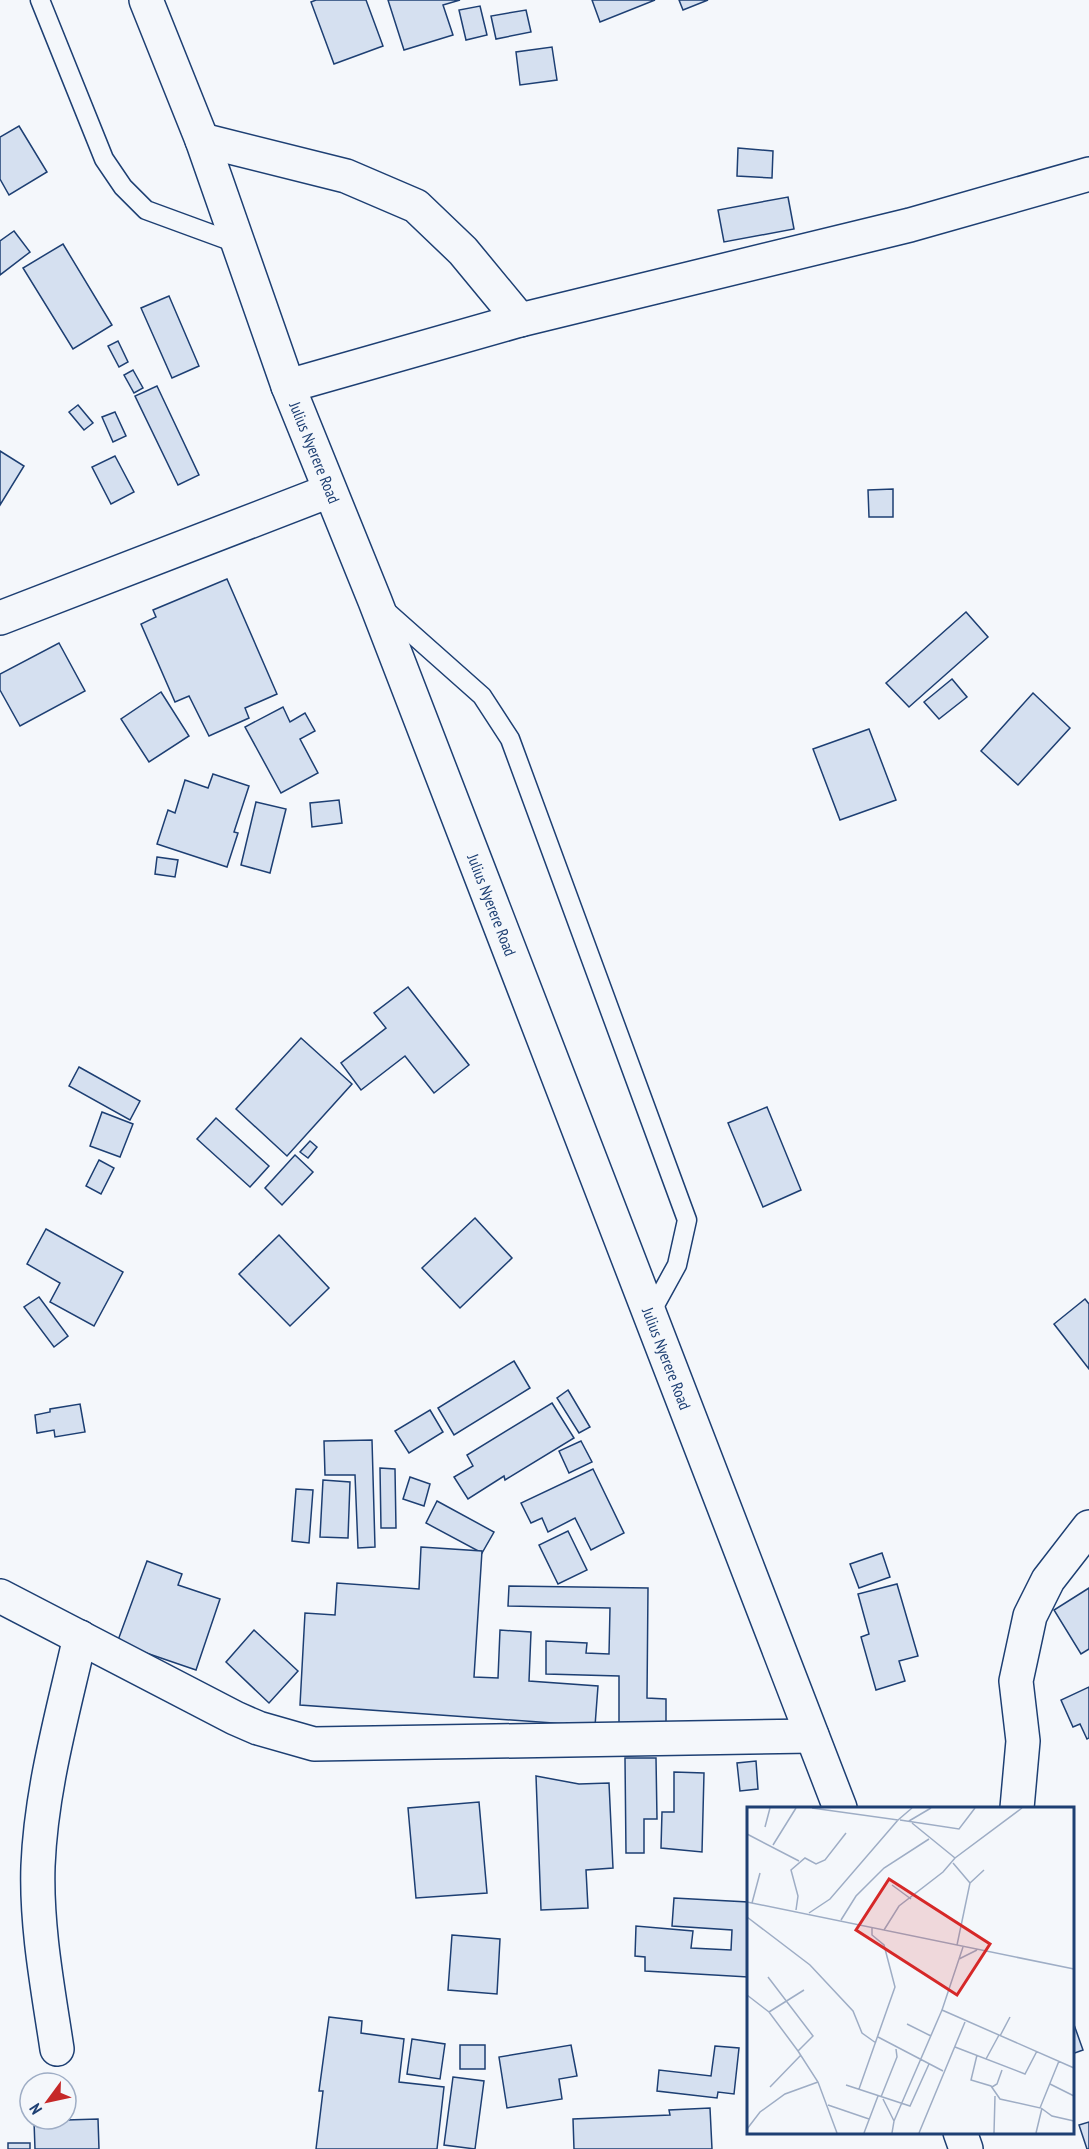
<svg xmlns="http://www.w3.org/2000/svg" width="1089" height="2149" font-family="'PT Sans Narrow',sans-serif">
	<style>
		.building { fill: #d5e0f0; stroke: #1d3f73; stroke-width: 1.5 }
		.lines { fill: none; stroke-linecap: round; stroke-linejoin: round }
		.service-casing { stroke: #1d3f73; stroke-width: 21 }
		.minor-casing { stroke: #1d3f73; stroke-width: 36 }
		.trunk-casing { stroke: #1d3f73; stroke-width: 36 }
		.service { stroke: #f4f7fb; stroke-width: 18 }
		.minor { stroke: #f4f7fb; stroke-width: 33 }
		.trunk { stroke: #f4f7fb; stroke-width: 33 }
		.labels { text-anchor: middle; dominant-baseline: central; stroke-width: 4.5; stroke-linejoin: round; paint-order: stroke }
		.street-label { font-size: 16px; fill: #1d3f73; stroke: #f4f7fb }
		.inset-road { fill: none; stroke: #9eadc5; stroke-width: 1.5 }
		.view { fill: #d62828; fill-opacity: 0.15; stroke: #d62828; stroke-width: 3 }
		.inset-edge { fill: none; stroke: #1d3f73; stroke-width: 3 }
	</style>
	<rect width="100%" height="100%" fill="#f4f7fb"/>
	<g class="building">
		<path d="M316,0H366L383,46L334,64L311,2Z"/>
		<path d="M388,0H460L443,5L453,35L404,50Z"/>
		<path d="M592,0H655L600,22Z"/>
		<path d="M679,0H708L683,10Z"/>
		<path d="M480,6L487,35L466,40L459,10Z"/>
		<path d="M526,10L531,32L496,39L491,16Z"/>
		<path d="M552,47L557,80L520,85L516,52Z"/>
		<path d="M19,126L47,172L9,195L0,179V137Z"/>
		<path d="M738,148L773,151L772,178L737,176Z"/>
		<path d="M788,197L794,229L724,242L718,210Z"/>
		<path d="M14,231L30,252L0,275V241Z"/>
		<path d="M63,244L112,325L73,349L23,268Z"/>
		<path d="M169,296L199,366L172,378L141,308Z"/>
		<path d="M118,341L128,362L119,367L108,346Z"/>
		<path d="M133,370L143,388L134,393L124,375Z"/>
		<path d="M157,386L199,475L178,485L135,396Z"/>
		<path d="M78,405L93,423L84,430L69,412Z"/>
		<path d="M115,412L126,436L113,442L102,417Z"/>
		<path d="M0,451L24,466L0,505Z"/>
		<path d="M115,456L134,492L111,504L92,467Z"/>
		<path d="M893,489V517H869L868,490Z"/>
		<path d="M227,579L277,694L245,708L249,718L209,736L189,696L175,702L141,624L156,617L153,610Z"/>
		<path d="M966,612L988,637L909,707L886,683Z"/>
		<path d="M59,643L85,691L20,726L0,690V674Z"/>
		<path d="M952,679L967,697L939,719L924,702Z"/>
		<path d="M161,692L189,736L149,762L121,719Z"/>
		<path d="M1033,693L1070,728L1018,785L981,751Z"/>
		<path d="M283,707L290,722L305,713L315,731L300,739L318,773L281,793L245,727Z"/>
		<path d="M869,729L896,800L840,820L813,749Z"/>
		<path d="M213,774L249,786L234,832L238,833L227,867L157,844L168,810L175,813L185,780L208,788Z"/>
		<path d="M339,800L342,823L312,827L310,803Z"/>
		<path d="M256,802L286,809L270,873L241,865Z"/>
		<path d="M157,857L178,860L175,877L155,874Z"/>
		<path d="M408,987L469,1065L434,1093L405,1056L361,1090L341,1063L386,1028L374,1013Z"/>
		<path d="M301,1038L352,1084L287,1156L236,1109Z"/>
		<path d="M79,1067L140,1101L130,1120L69,1086Z"/>
		<path d="M767,1107L801,1190L763,1207L728,1123Z"/>
		<path d="M102,1112L133,1124L120,1157L90,1146Z"/>
		<path d="M216,1118L269,1166L250,1187L197,1139Z"/>
		<path d="M310,1141L317,1147L308,1158L300,1152Z"/>
		<path d="M295,1155L313,1172L282,1205L265,1188Z"/>
		<path d="M99,1160L114,1168L101,1194L86,1186Z"/>
		<path d="M475,1218L512,1258L460,1308L422,1268Z"/>
		<path d="M46,1229L123,1272L94,1326L50,1302L60,1283L27,1264Z"/>
		<path d="M279,1235L329,1288L290,1326L239,1274Z"/>
		<path d="M39,1297L68,1336L54,1347L24,1307Z"/>
		<path d="M1085,1299L1089,1304V1369L1054,1324Z"/>
		<path d="M514,1361L530,1388L454,1435L438,1408Z"/>
		<path d="M568,1390L590,1427L579,1433L557,1398Z"/>
		<path d="M552,1403L574,1438L505,1480L504,1476L468,1499L454,1477L473,1466L467,1455Z"/>
		<path d="M80,1404L85,1432L55,1437L54,1430L37,1433L35,1415L50,1412V1409Z"/>
		<path d="M430,1410L443,1432L409,1453L395,1431Z"/>
		<path d="M372,1440L375,1547L358,1548L355,1475H325L324,1441Z"/>
		<path d="M581,1441L592,1462L569,1473L559,1451Z"/>
		<path d="M380,1468L395,1469L396,1528H381Z"/>
		<path d="M593,1469L624,1533L591,1550L575,1518L548,1532L542,1518L531,1523L521,1503Z"/>
		<path d="M410,1477L430,1484L424,1506L403,1499Z"/>
		<path d="M323,1480L350,1482L348,1538L320,1537Z"/>
		<path d="M296,1489L313,1490L309,1543L292,1541Z"/>
		<path d="M437,1501L494,1532L482,1553L426,1523Z"/>
		<path d="M568,1531L587,1570L558,1584L539,1545Z"/>
		<path d="M421,1547L482,1551L474,1677L498,1678L500,1630L531,1632L529,1681L598,1686L595,1726L300,1705L305,1613L335,1615L337,1583L419,1589Z"/>
		<path d="M882,1553L890,1577L859,1588L850,1564Z"/>
		<path d="M147,1561L182,1574L178,1585L220,1599L196,1670L117,1643Z"/>
		<path d="M897,1584L918,1656L899,1661L905,1681L876,1690L861,1637L869,1634L858,1594Z"/>
		<path d="M509,1586L648,1588L647,1698L666,1699V1727H619V1676L546,1674V1641L587,1643L586,1653L609,1654L610,1608L508,1606Z"/>
		<path d="M1089,1588V1649L1081,1654L1054,1610Z"/>
		<path d="M254,1630L298,1671L269,1703L226,1662Z"/>
		<path d="M1089,1687V1738L1087,1739L1080,1724L1073,1727L1061,1700Z"/>
		<path d="M625,1758H656L657,1819H644V1853H626Z"/>
		<path d="M756,1761L758,1789L740,1791L737,1763Z"/>
		<path d="M674,1772L704,1773L702,1852L661,1848L662,1812H674Z"/>
		<path d="M536,1776L579,1784L609,1783L613,1868L586,1870L588,1908L541,1910Z"/>
		<path d="M479,1802L487,1893L416,1898L408,1808Z"/>
		<path d="M674,1898L748,1902V1977L645,1971V1957L635,1956L636,1926L693,1931L691,1948L731,1950L732,1930L672,1926Z"/>
		<path d="M452,1935L500,1939L497,1994L448,1990Z"/>
		<path d="M329,2017L362,2021L361,2033L404,2039L399,2082L444,2087L437,2149H316L323,2091H319Z"/>
		<path d="M1072,2019L1083,2050L1072,2054Z"/>
		<path d="M412,2039L445,2044L440,2079L407,2074Z"/>
		<rect x="460" y="2045" width="25" height="24"/>
		<path d="M571,2045L577,2076L559,2079L562,2099L507,2108L499,2057Z"/>
		<path d="M715,2046L739,2048L734,2094L718,2092L717,2098L657,2091L659,2070L711,2076Z"/>
		<path d="M453,2077L484,2081L475,2149L444,2145Z"/>
		<path d="M710,2108L712,2149H574L573,2119L670,2115L669,2110Z"/>
		<path d="M98,2119L99,2149H35L34,2121Z"/>
		<path d="M1089,2122V2149H1087L1079,2125Z"/>
		<rect x="8" y="2143" width="22" height="6"/>
	</g>
	<g class="lines">
		<defs>
			<g id="service">
				<path d="M40,0L104,159L123,187L146,210L236,243"/>
				<path d="M384,609L482,696L510,739L687,1220L677,1265L649,1316"/>
			</g>
			<g id="minor">
				<path d="M202,140L346,176L416,206L463,251L520,320"/>
				<path d="M288,386L520,320L910,225L1089,174"/>
				<path d="M0,618L329,491"/>
				<path d="M0,1596L235,1718L258,1728L314,1744L812,1736"/>
				<path d="M1017,1808L1023,1741L1016,1681L1030,1616L1048,1580L1089,1527"/>
				<path d="M57,2049C48,1989 36,1927 38,1866C41,1789 63,1712 80,1637"/>
			</g>
			<g id="trunk">
				<path id="s1" d="M146,0L202,140L288,386L375,601L840,1808"/>
				<path d="M960,2132L966,2149"/>
			</g>
		</defs>
		<use href="#service" class="service-casing"/>
		<use href="#minor" class="minor-casing"/>
		<use href="#trunk" class="trunk-casing"/>
		<use href="#service" class="service"/>
		<use href="#minor" class="minor"/>
		<use href="#trunk" class="trunk"/>
	</g>
	<g class="labels">
		<g class="street-label">
			<text stroke="none"><textPath href="#s1" startOffset="483">Julius Nyerere Road</textPath></text>
			<text stroke="none"><textPath href="#s1" startOffset="969">Julius Nyerere Road</textPath></text>
			<text stroke="none"><textPath href="#s1" startOffset="1455">Julius Nyerere Road</textPath></text>
		</g>
	</g>
	<g transform="translate(747 1807)">
		<rect width="327" height="327" fill="#f4f7fb"/>
		<path class="inset-road" d="M65,1L151,13L165,1M153,13L212,22L228,1M162,14L184,1M165,16L208,51M18,20L23,1M0,27L52,54M26,38L49,1M206,56L223,76L210,138M223,76L237,63M145,78L164,92M0,95L327,162M5,96L13,66M49,103L51,89L44,63L58,51L69,57L78,53L99,26M62,106L83,92L151,13M0,110L63,158L106,204L115,226L129,236M94,113L109,89L137,61L182,32M137,123L152,99L196,65L208,51L275,1M216,140L195,203L327,261M212,152L230,143M21,170L66,229L51,244M0,188L22,205L51,244L71,275L90,326M22,205L57,183M160,217L184,229M253,229L263,210M131,230L196,264M208,240L278,267L290,244M230,248L224,273L244,279L253,292L293,301L312,254M239,252L252,228M303,277L327,289M99,278L163,299L182,257M23,280L54,248M245,280L250,277L255,263M112,282L148,180L137,138L125,128V121M134,290L150,250L149,242M136,292L147,314L145,326M81,298L122,312M294,301L305,309L327,314M147,314L195,203M0,322L13,305L38,287L71,275M117,326L131,289M172,326L218,215M247,326L248,289M289,326L295,301"/>
		<path class="view" d="M142,72L243,137L210,188L109,123Z"/>
		<rect width="327" height="327" class="inset-edge"/>
	</g>
	<g transform="translate(48 2101) rotate(237)"><circle r="28" fill="#f4f7fb" stroke="#9eadc5" stroke-width="1.5"/>
	<path d="M0-4.5L10 22L0 15L-10 22Z" fill="#c62828"/>
	<text y="-9" font-size="16" font-weight="bold" text-anchor="middle" fill="#1d3f73">N</text>
	</g>
</svg>
